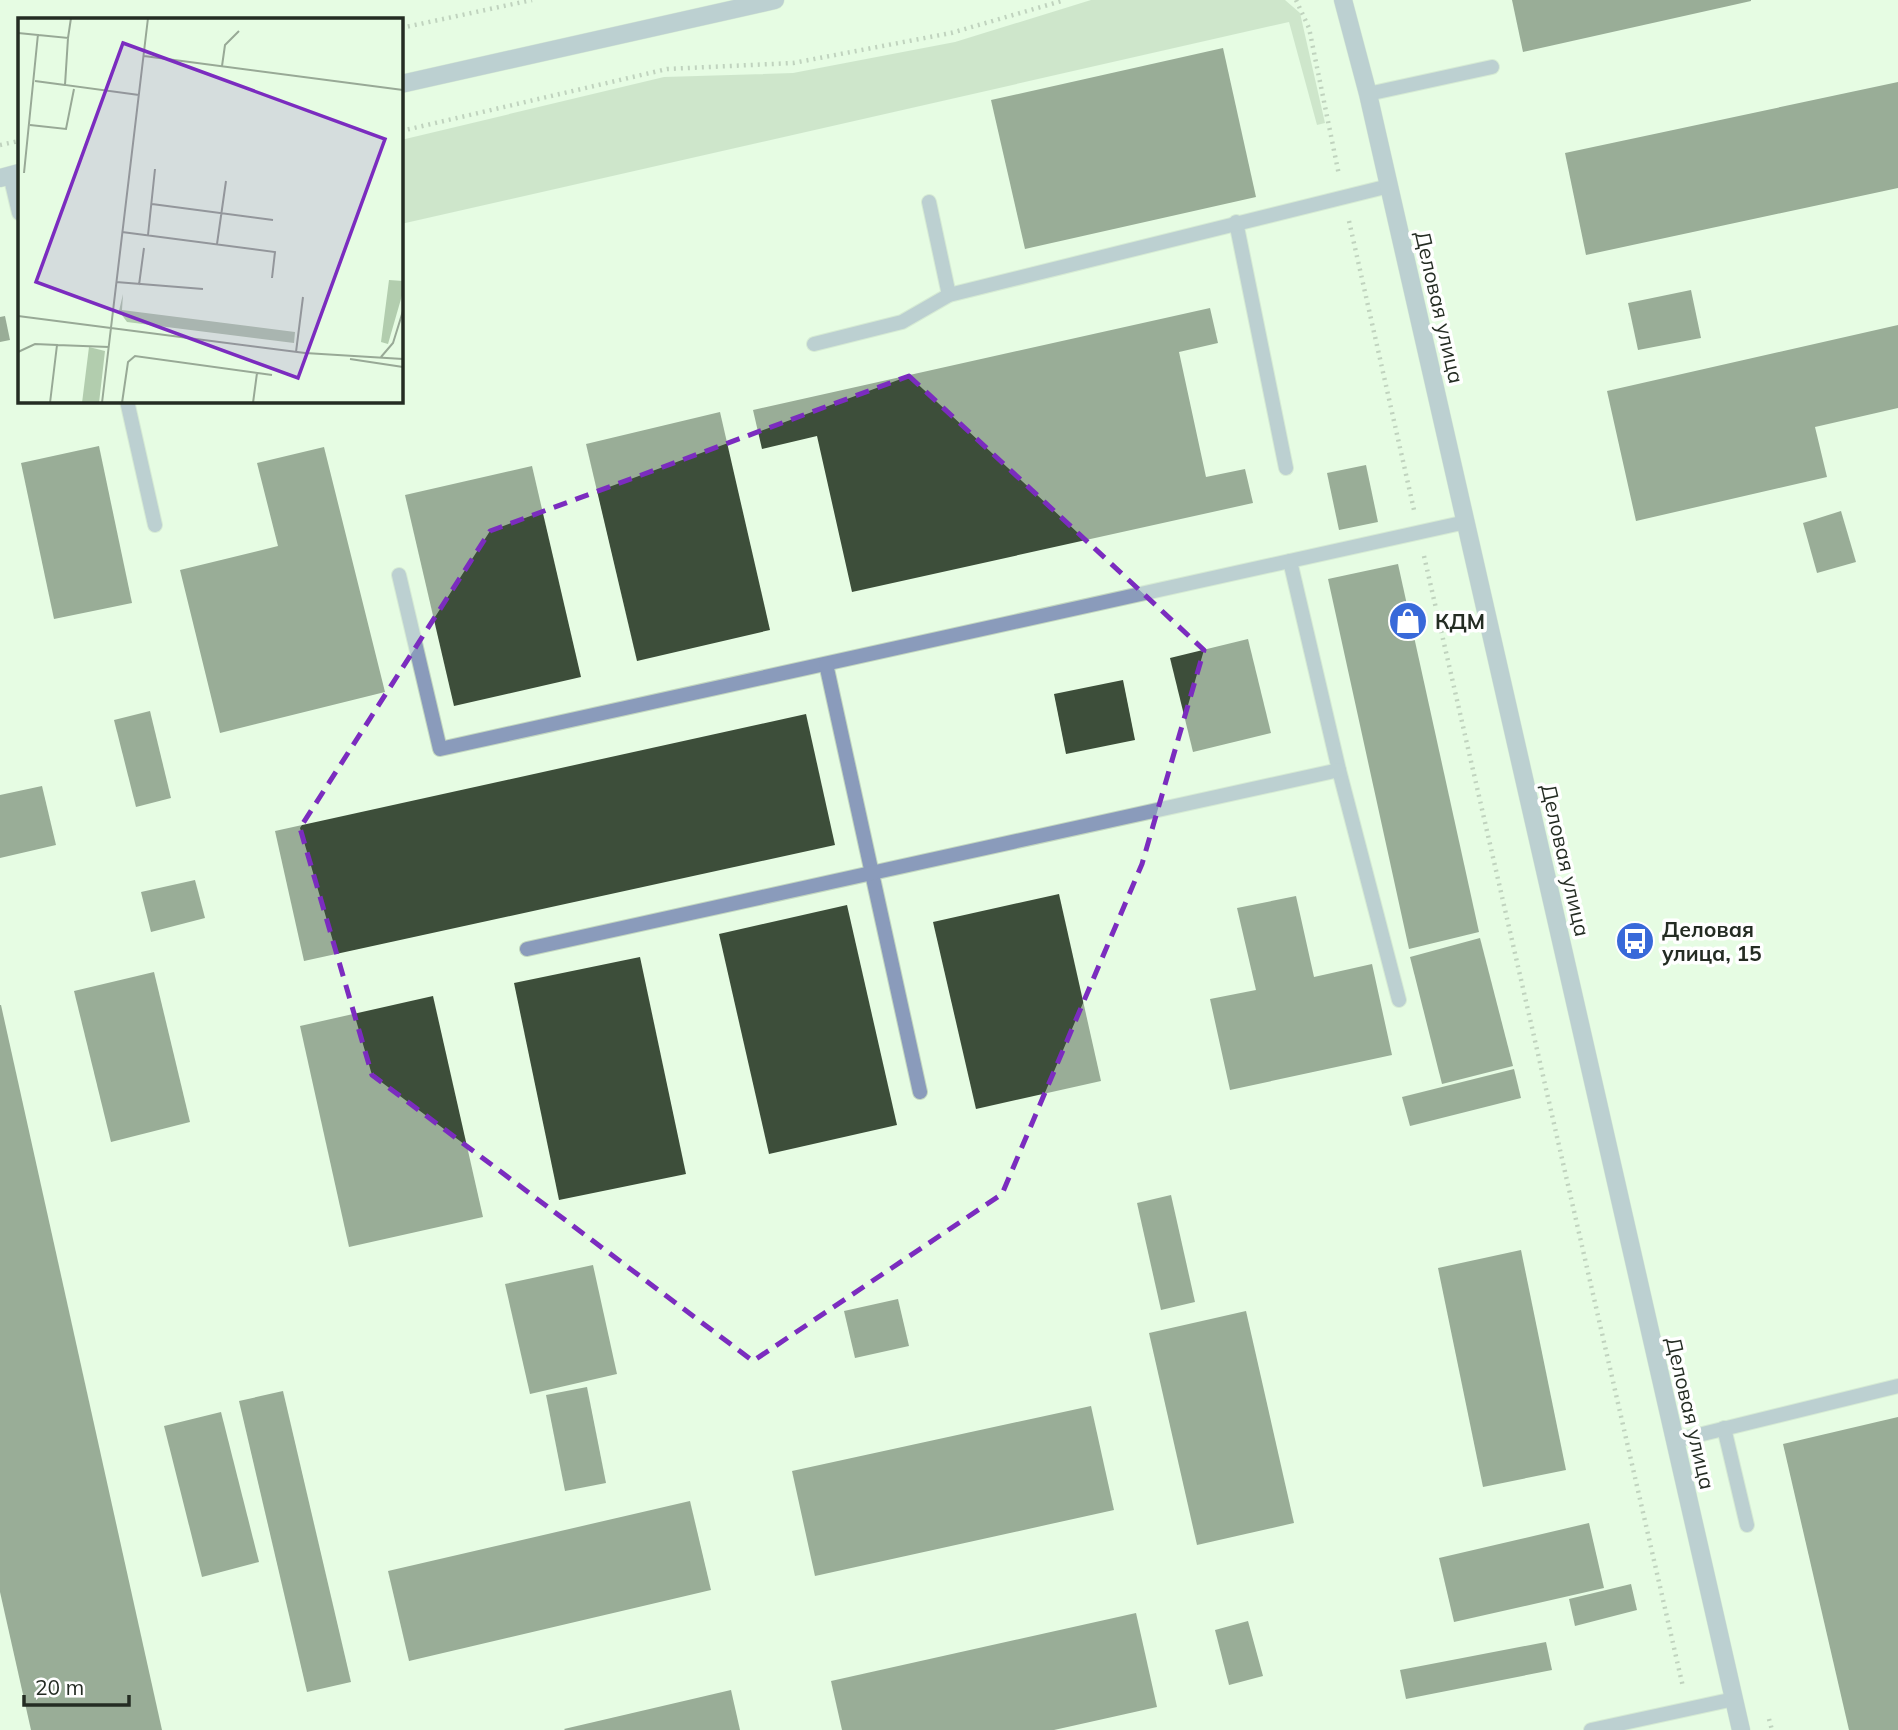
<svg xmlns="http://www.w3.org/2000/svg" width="1898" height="1730" font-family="Mulish,sans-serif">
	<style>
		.green { fill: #b2cdae }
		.building { fill: #3d4e3a }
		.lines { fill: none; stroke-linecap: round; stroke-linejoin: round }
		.service-casing { stroke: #c3d7c0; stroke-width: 16 }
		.tertiary-casing { stroke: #c3d7c0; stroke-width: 19 }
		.path { stroke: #93a391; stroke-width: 4.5; stroke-dasharray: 2 5; stroke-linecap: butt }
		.service { stroke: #8a9bbb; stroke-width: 14 }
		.tertiary { stroke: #8a9bbb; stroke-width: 18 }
		.marked { fill: none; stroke: #7b2cbf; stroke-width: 5; stroke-dasharray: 14 9; stroke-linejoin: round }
		.labels { text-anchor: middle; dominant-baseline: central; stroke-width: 7; stroke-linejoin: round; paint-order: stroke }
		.street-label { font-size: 21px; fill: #242c23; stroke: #fff }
		.poi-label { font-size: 21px; font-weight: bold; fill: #242c23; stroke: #fff; text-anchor: start }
		.inset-road { fill: none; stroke: #98a996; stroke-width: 2 }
		.view { fill: #7b2cbf; fill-opacity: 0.15; stroke: #7b2cbf; stroke-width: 3.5 }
		.inset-edge { fill: none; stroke: #242c23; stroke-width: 3.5 }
	</style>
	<rect width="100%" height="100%" fill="#e6fce3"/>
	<path class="green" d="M1091,0H1285L1300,13L1325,123L1317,125L1289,22L401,224V140L664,77L793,73L955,42Z"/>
	<g class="building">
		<path d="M1512,0H1751V1L1523,52Z"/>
		<path d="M1223,48L1256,197L1025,249L991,100Z"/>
		<path d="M1898,82V188L1586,255L1565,153Z"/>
		<path d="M1691,290L1701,338L1638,350L1628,303Z"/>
		<path d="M1210,308L1218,343L1179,352L1206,477L1245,469L1253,503L852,592L817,436L762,449L753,410Z"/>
		<path d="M5,316L10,340L0,342V317Z"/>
		<path d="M1898,325V408L1815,427L1827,477L1636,521L1607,391Z"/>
		<path d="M720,412L770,630L637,661L586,444Z"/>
		<path d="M99,446L132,603L54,619L21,463Z"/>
		<path d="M324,447L385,692L220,733L180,570L278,546L257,463Z"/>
		<path d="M1366,465L1378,522L1339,530L1327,473Z"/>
		<path d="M532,466L581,677L454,706L405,495Z"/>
		<path d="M1841,511L1856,562L1817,573L1803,523Z"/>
		<path d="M1398,564L1479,932L1409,949L1328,579Z"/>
		<path d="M1248,639L1271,733L1193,752L1170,658Z"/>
		<path d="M1123,680L1135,740L1066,754L1054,694Z"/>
		<path d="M150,711L171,798L136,807L114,720Z"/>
		<path d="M806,714L835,845L304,961L275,831Z"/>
		<path d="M42,786L56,845L0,858V795Z"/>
		<path d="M195,880L205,918L151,932L141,892Z"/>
		<path d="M1059,894L1101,1081L976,1109L933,922Z"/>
		<path d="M1296,896L1314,977L1372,964L1392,1055L1230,1090L1210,999L1256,990L1237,908Z"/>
		<path d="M847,905L897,1125L769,1154L719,934Z"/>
		<path d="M1480,938L1513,1066L1442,1084L1410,957Z"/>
		<path d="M640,957L686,1174L559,1200L514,983Z"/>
		<path d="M154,972L190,1122L111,1142L74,991Z"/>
		<path d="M433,996L483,1217L349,1247L300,1026Z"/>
		<path d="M0,1005H1L162,1730H31L0,1592Z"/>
		<path d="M1514,1069L1521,1098L1410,1126L1402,1097Z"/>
		<path d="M1171,1195L1195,1302L1161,1310L1137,1203Z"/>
		<path d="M1521,1250L1566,1470L1483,1487L1438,1268Z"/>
		<path d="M593,1265L617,1374L530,1394L505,1284Z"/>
		<path d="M898,1299L909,1346L855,1358L844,1311Z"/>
		<path d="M1246,1311L1294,1523L1197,1545L1149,1333Z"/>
		<path d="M587,1387L606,1483L565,1491L546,1395Z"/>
		<path d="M283,1391L351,1682L307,1692L239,1401Z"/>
		<path d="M1091,1406L1114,1510L815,1576L792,1471Z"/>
		<path d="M221,1412L259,1562L202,1577L164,1426Z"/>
		<path d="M1898,1417V1730H1849L1783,1444Z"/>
		<path d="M690,1501L711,1590L409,1661L388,1571Z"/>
		<path d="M1589,1523L1604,1588L1454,1622L1439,1558Z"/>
		<path d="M1631,1584L1637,1610L1575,1626L1569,1599Z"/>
		<path d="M1136,1613L1157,1707L1054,1730H842L831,1681Z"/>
		<path d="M1248,1621L1263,1676L1229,1685L1215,1630Z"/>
		<path d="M1546,1642L1552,1670L1406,1699L1400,1670Z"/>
		<path d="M731,1690L740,1730H565L564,1729Z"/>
	</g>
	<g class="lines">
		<defs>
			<g id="service">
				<path d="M1368,94L1492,67"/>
				<path d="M10,175L19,213"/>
				<path d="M929,202L949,295"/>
				<path d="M1236,222L1286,468"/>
				<path d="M814,344L902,322L949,295L1389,186"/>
				<path d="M127,401L155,525"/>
				<path d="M1290,561L1339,770L1399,1000"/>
				<path d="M399,575L440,749L1466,522"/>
				<path d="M826,664L920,1092"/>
				<path d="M527,949L1339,770"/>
				<path d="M1724,1428L1747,1525"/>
				<path d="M1674,1441L1898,1386"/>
				<path d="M1591,1730L1734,1699"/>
			</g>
			<g id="tertiary">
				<path d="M1343,0L1368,94L1741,1730"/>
				<path d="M401,84L775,0"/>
				<path d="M0,178L19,173"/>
			</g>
		</defs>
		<use href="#service" class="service-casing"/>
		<use href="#tertiary" class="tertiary-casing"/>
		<g class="path">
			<path d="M1296,0L1309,28L1339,175"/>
			<path d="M401,28L532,0"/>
			<path d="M401,131L667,69L793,63L951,33L1065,0"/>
			<path d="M0,145L19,141"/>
			<path d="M1349,221L1414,510"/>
			<path d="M1424,556L1683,1687"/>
			<path d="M1769,1719L1772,1730"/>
		</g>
		<use href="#service" class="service"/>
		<use href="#tertiary" class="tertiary"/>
	</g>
	<path d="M0 0H1898V1730H0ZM909,376L1204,650L1142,864L1002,1194L753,1361L372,1075L300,828L490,531Z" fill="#e6fce3" fill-opacity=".55" fill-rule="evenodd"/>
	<path class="marked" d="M909,376L1204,650L1142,864L1002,1194L753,1361L372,1075L300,828L490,531Z"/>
	<defs>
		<symbol id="shop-disc" viewBox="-11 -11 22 22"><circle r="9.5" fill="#3869d9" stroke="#fff"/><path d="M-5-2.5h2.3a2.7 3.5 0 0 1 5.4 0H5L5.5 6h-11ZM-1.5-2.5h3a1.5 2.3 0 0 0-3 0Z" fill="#fff"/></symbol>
		<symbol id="bus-disc" viewBox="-11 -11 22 22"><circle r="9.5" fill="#3869d9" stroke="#fff"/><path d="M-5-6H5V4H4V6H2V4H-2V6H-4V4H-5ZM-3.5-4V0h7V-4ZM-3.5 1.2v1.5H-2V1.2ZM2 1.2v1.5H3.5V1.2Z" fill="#fff"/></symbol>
	</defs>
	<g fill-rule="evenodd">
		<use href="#shop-disc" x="1386" y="599" width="44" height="44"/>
		<use href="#bus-disc" x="1613" y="919" width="44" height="44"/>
	</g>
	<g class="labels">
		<g class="street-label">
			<text transform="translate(1440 307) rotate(77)">Деловая улица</text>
			<text transform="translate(1566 860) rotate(77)">Деловая улица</text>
			<text transform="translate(1691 1413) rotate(77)">Деловая улица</text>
		</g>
		<g class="poi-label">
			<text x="1435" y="621">КДМ</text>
			<text x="1662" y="929">Деловая<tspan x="1662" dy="24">улица, 15</tspan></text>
		</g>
	</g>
	<g transform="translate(18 18)">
		<rect width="385" height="385" fill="#e6fce3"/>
		<path d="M371,262L385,263V274L370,326L363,324ZM105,276L104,292L277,314L276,325L109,304L101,293ZM71,329L87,333L81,385H64Z" fill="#b2cdae"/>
		<path class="inset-road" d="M0,15L50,20L53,0M50,20L47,67L121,77M126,38L385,72M204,48L207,27L221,13M17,63L47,67M12,107L48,111L56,71M6,155L20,16M134,186L255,202M104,214L257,234L254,260M130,217L137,151M199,226L208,163M98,264L185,271M121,267L126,230M0,298L287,335L385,341M39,327L91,329M0,334L17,326L39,327L32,385M278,334L285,279M363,339L375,325L385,293M332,341L385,349M84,385L130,0M104,385L110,344L117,338L254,357M235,385L239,355"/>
		<path class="view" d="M105,25L367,121L280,360L18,264Z"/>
		<rect width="385" height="385" class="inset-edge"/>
	</g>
	<path d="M24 1695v10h105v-10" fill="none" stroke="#242c23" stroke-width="3.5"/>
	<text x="35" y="1695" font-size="21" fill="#242c23" stroke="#ffffff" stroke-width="5" paint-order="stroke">20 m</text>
</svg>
